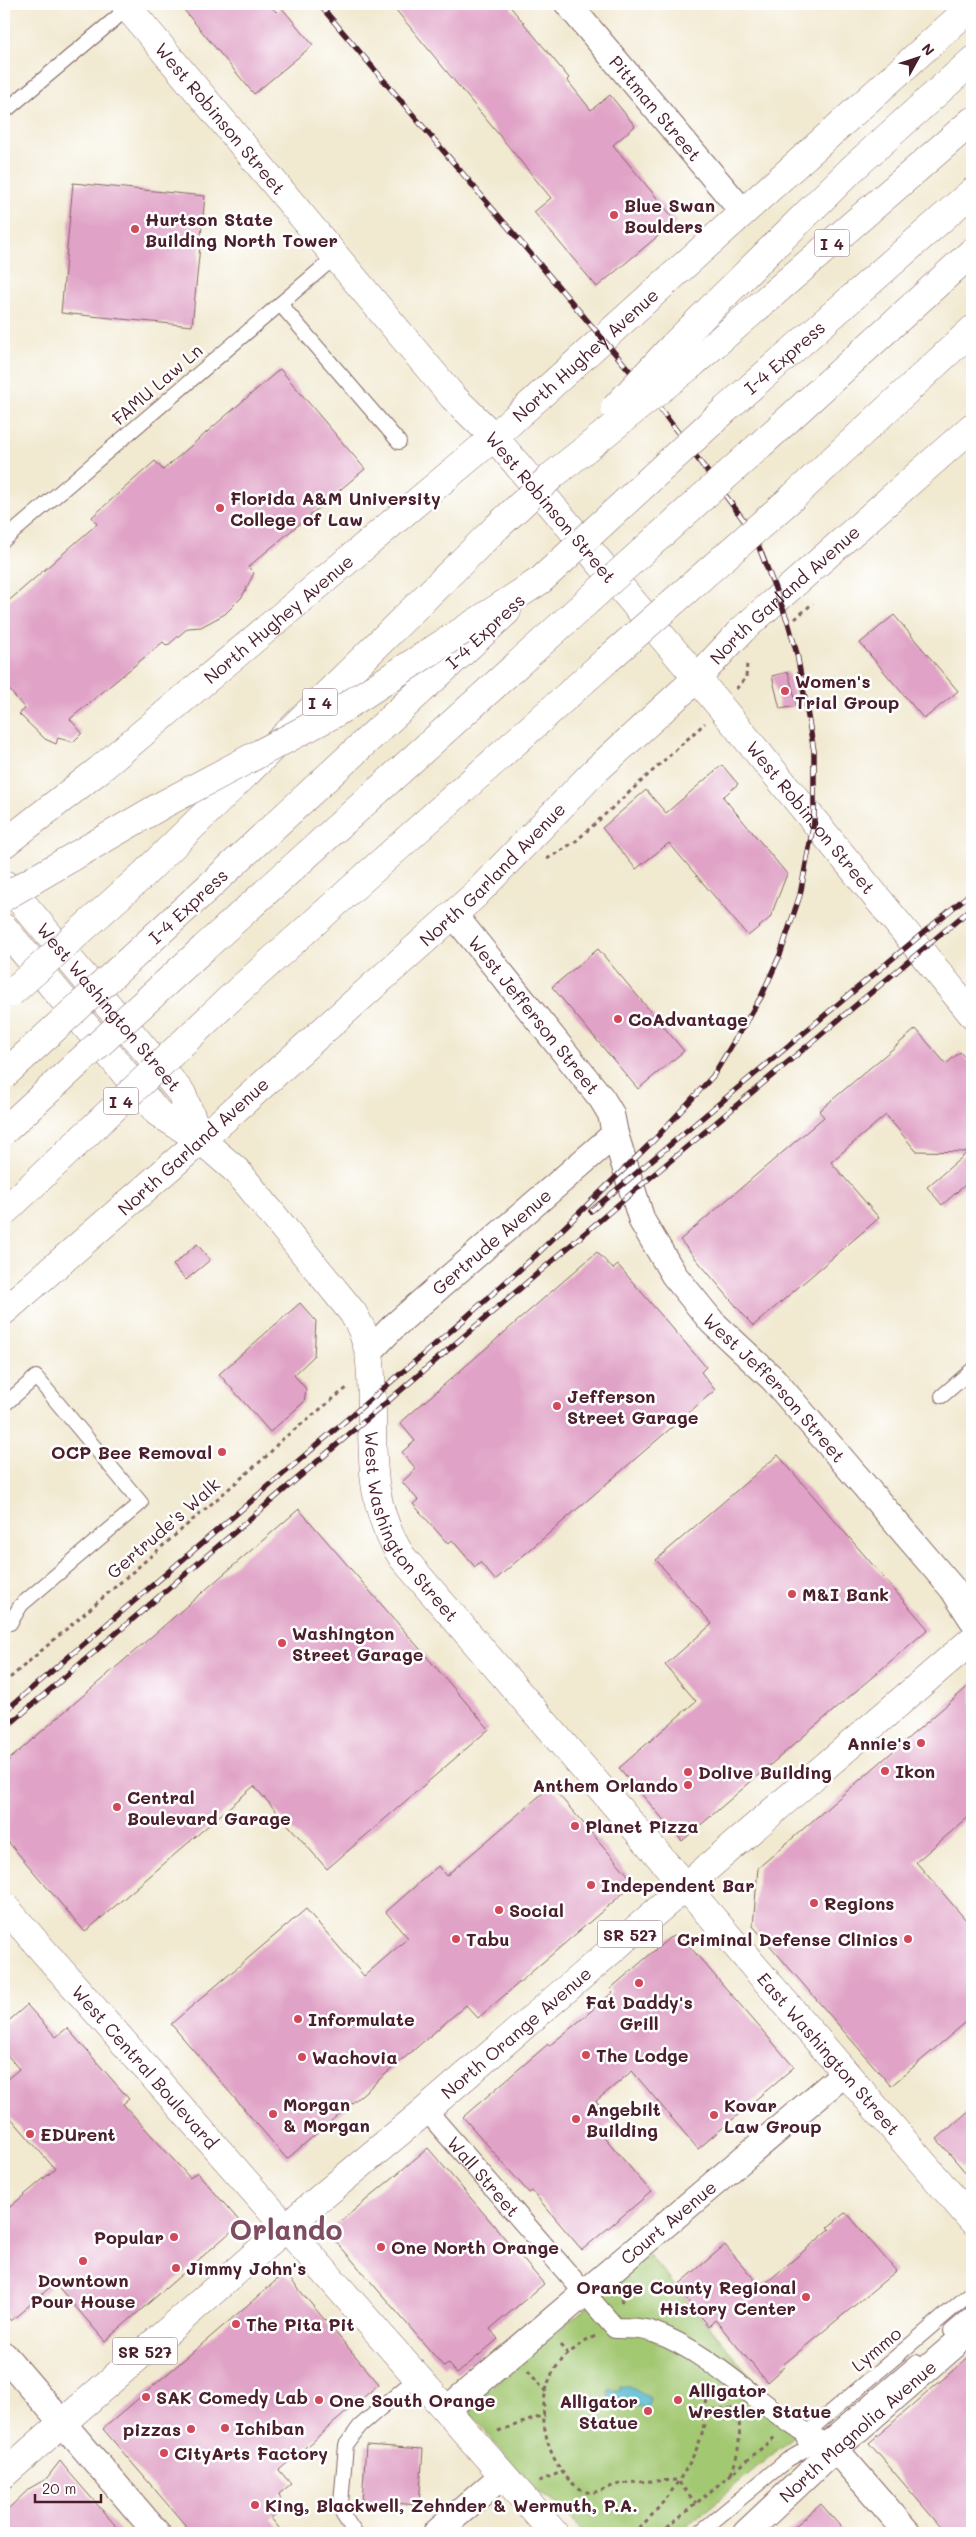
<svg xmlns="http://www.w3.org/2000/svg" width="976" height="2537" font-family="Mali,sans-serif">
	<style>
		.green { fill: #a3c872; stroke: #76744e }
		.water { fill: #50b7ce; stroke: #4d6b7c }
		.building { fill: #e0a2c6 }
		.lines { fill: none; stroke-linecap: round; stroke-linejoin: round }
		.service-casing { stroke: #846665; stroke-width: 16 }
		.pedestrian-casing { stroke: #846665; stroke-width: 22 }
		.minor-casing { stroke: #846665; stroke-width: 28 }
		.tertiary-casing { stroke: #846665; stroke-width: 29 }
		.secondary-casing { stroke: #846665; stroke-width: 29 }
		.primary-casing { stroke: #846665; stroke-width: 29 }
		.motorway-casing { stroke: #846665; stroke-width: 29 }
		.path { stroke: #846665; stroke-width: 3; stroke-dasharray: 4 4; stroke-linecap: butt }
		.service { stroke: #fff; stroke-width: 14 }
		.pedestrian { stroke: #fff; stroke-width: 20 }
		.minor { stroke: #fff; stroke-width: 26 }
		.tertiary { stroke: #fff; stroke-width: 28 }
		.secondary { stroke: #fff; stroke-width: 28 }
		.primary { stroke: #fff; stroke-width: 28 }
		.motorway { stroke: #fff; stroke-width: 28 }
		.rail-casing { stroke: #4a1f2b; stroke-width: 5.5 }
		.rail { stroke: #fff; stroke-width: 4; stroke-dasharray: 11; stroke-linecap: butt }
		.motorway-bridge-casing { stroke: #846665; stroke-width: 29; stroke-linecap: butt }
		.motorway-bridge { stroke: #fff; stroke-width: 28 }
		.poi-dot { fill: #d1495b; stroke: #fff; stroke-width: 2 }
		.labels { text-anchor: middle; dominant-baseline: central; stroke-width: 5; stroke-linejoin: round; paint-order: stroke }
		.shield { fill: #fff; stroke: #80626b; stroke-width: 1 }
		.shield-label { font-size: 16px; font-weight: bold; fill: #4a1f2b }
		.street-label { font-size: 18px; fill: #4a1f2b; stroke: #fff }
		.poi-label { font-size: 18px; font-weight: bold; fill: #4a1f2b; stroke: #fff; text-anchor: start }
		.town-label { font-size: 28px; font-weight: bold; fill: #7e4d61; stroke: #fff }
	</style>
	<rect width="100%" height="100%" fill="#fff"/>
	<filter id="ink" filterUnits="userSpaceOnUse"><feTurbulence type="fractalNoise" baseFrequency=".02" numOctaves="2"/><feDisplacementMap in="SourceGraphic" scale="10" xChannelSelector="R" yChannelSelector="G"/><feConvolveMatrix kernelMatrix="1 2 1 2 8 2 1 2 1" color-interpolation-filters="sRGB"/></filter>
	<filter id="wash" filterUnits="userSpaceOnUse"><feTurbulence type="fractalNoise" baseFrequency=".0096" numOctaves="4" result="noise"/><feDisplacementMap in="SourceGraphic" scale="20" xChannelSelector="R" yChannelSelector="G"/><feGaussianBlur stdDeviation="1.12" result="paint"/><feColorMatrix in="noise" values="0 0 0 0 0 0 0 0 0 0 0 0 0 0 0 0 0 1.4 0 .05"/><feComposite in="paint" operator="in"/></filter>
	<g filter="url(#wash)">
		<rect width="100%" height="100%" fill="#f1e9d0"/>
		<path class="green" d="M649,2255L798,2433L678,2533H584L558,2503L533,2489L470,2413L473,2402Z"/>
		<path class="water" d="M620,2386L630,2387L650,2398L649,2403L645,2407L633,2406L629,2401H624L616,2408H607L608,2390H620Z"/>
		<g id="blocks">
			<g class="building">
				<path d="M179,4H269L276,12L281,7L313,45L254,94Z"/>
				<path d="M391,4H508L569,78L567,80L591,110L610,95L635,126L613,145L676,221L597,287L534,212L551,198Z"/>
				<path d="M73,183L205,196L192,326L61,313Z"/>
				<path d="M280,369L365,469L248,567L254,573L242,597L225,614L201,627L188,628L167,646L163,642L70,719L82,733L73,742L58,738L56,744L45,739L19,714L25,709L4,683V605L97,524L92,517L155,461L163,470Z"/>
				<path d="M894,615L958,691L924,719L860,643Z"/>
				<path d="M788,672L797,706L780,709L772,676Z"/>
				<path d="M722,765L738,784L723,797L787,874L770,918L748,936L669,843L636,869L602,828L646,790L666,813Z"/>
				<path d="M598,949L684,1051L638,1089L552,987Z"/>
				<path d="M916,1029L946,1064L960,1052L972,1066V1179L942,1205L927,1187L968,1152L916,1151L886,1115L831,1162L879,1218L753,1326L680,1240L824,1117L819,1111Z"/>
				<path d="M197,1244L210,1260L186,1280L173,1265Z"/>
				<path d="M597,1252L613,1269L618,1265L706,1367L701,1372L715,1390L495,1580L480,1562L475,1567L452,1540L448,1544L413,1504L418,1500L402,1482L416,1469L402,1452L415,1441L400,1423Z"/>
				<path d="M300,1303L316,1321L314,1356L294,1375L306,1389L304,1402L270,1432L219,1374Z"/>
				<path d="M778,1455L928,1629L682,1841L619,1768L696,1701L665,1665L712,1624L656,1560Z"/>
				<path d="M299,1509L489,1729L327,1869L254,1786L85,1932L4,1837V1764Z"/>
				<path d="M972,1683V1814L916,1862L972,1927V2017L891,2086L753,1926L758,1868Z"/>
				<path d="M551,1786L635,1883L478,2018L466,2005L287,2159L171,2024L306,1909L364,1976L408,1938L386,1912L438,1866L446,1876Z"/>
				<path d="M674,1936L684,1940L794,2067L698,2149L632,2071L596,2101L613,2121L600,2132L651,2192L582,2250L532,2191L529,2193L463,2117L548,2044L549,2046L577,2023L613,1992L610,1989L669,1938Z"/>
				<path d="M27,2005L56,2037L67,2028L129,2099L123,2104L190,2178L197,2172L241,2223L105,2341L55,2283L11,2321L4,2313V2212L55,2169L4,2110V2082L19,2069L4,2051V2025Z"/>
				<path d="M972,2108V2180L937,2139Z"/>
				<path d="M428,2148L544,2284L490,2329L498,2339L457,2374L448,2364L444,2367L328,2232Z"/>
				<path d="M846,2212L896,2271L784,2364L785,2366L767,2382L715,2320L709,2326L676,2287L725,2245L761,2287L830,2229L828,2227Z"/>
				<path d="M285,2273L379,2384L279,2470L291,2484L279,2494L283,2508L271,2518L283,2533H192L103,2429Z"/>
				<path d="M972,2354V2533H946L869,2443Z"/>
				<path d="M366,2445L423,2449L419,2505L362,2501Z"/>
				<path d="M60,2461L68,2471L122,2533H4V2516L10,2507L30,2488L46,2479Z"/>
				<path d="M821,2504L846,2533H787Z"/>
			</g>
		</g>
	</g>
	<g filter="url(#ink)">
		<use href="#blocks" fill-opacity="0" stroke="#846665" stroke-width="1"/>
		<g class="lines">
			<defs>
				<g id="service">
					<path d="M4,112L128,8"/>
					<path d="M280,304L399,442"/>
					<path d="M4,540L335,257"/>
					<path d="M942,1396L972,1370"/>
					<path d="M4,1405L36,1377L141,1503L21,1605L10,1623L4,1615"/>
					<path d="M951,2331L972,2313"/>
					<path d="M804,2441L817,2424L972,2292"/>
					<path d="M355,2533L343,2515L341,2503L346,2445L360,2426L417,2377"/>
					<path d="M699,2533L787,2460L829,2436L916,2362"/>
				</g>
				<g id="pedestrian">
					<path id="s1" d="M426,2110L615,2328C629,2328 643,2328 656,2333C703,2350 747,2393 789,2422C803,2432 819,2440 835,2449"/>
				</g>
				<g id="minor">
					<path id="s2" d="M568,4L743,212"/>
					<path id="s3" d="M454,915L602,1099L611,1114L615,1134L642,1221L674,1275L712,1322L773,1379L952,1588L972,1619"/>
					<path id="s4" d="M369,1352L393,1327L615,1134"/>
					<path d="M4,2355L157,2533"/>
					<path id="s5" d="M446,2410L846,2072"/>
					<path d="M835,2449L908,2533"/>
					<path d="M436,2533L503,2475"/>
					<path id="s6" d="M746,2533L835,2449L972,2330"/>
				</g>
				<g id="tertiary">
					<path id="s7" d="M125,4L453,397L494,437L972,6"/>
					<path id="s8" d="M697,678L742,630L972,427"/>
					<path id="s9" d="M4,884L9,887L182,1094L201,1140L238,1172L353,1313L362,1330L369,1352C378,1426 359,1491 402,1557L972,2220"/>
					<path d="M4,1311L201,1140"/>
					<path id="s10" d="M4,1906L554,2533"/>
				</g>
				<g id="secondary">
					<path id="s11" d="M4,844L99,770L494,437L697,678L972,1014"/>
					<path id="s12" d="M4,928L158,1113L201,1140L475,895L594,772L697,678"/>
				</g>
				<g id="primary">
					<path id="s13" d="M4,2474L305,2211L426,2110L972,1640"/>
				</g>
				<g id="motorway">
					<path d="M673,346L852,169L972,61"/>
					<path d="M691,365L972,121"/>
					<path id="s14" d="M726,409L972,192"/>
					<path d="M758,447L972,252"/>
					<path d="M794,496L972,330"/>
					<path d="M142,876L497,527"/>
					<path d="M176,917L507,611"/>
					<path d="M204,948L570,617"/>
					<path d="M239,990L607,660"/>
				</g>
			</defs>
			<use href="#service" class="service-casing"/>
			<use href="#pedestrian" class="pedestrian-casing"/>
			<use href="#minor" class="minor-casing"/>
			<use href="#tertiary" class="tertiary-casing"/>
			<use href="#secondary" class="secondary-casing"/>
			<use href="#primary" class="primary-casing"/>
			<use href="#motorway" class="motorway-casing"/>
			<g class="path">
				<path d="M795,619L813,603"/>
				<path d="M736,689L746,678L747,662"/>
				<path d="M547,859L576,841L705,723"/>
				<path d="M4,1683L269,1454L279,1442L348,1387"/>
				<path d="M621,2302L627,2290"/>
				<path d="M595,2336C579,2345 563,2355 553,2372C535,2405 544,2453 568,2479C573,2484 580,2490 587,2492C598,2494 609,2486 620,2484C639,2481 658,2481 677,2480L696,2503"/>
				<path d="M560,2345L568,2354"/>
				<path d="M528,2371L546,2392"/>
				<path d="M707,2384L706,2410L734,2408"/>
				<path d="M498,2431L545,2415"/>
				<path d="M731,2474C740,2451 741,2433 738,2409"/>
				<path d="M539,2481L562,2472"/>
				<path d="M633,2533C659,2512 689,2471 700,2440C704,2431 704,2419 706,2410"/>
				<path d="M661,2533L775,2437"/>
			</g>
			<use href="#service" class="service"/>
			<use href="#pedestrian" class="pedestrian"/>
			<use href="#minor" class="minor"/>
			<use href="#tertiary" class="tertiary"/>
			<use href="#secondary" class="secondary"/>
			<use href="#primary" class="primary"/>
			<use href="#motorway" class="motorway"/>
			<defs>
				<g id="rail">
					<path d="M319,4L646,390L743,519L757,542L788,622L797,654L814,751V822L800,895L780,955L761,997L713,1076L655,1139L535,1256L463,1320"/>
					<path d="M591,1211L972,892"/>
					<path d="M4,1712L467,1317"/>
					<path d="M4,1729L633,1192L972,908"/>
				</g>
			</defs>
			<use href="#rail" class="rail-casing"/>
			<use href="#rail" class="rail"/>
			<defs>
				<g id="motorway-bridge">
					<path d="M615,408L673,346"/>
					<path d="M497,527L553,475L691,365"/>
					<path d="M570,617L758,447"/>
					<path d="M607,660L794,496"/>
					<path d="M4,897L164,804L334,714L541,580L726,409"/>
					<path d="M11,993L142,876"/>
					<path d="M4,1075L176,917"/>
					<path d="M4,1131L204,948"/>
					<path d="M4,1212L239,990"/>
				</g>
			</defs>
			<use href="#motorway-bridge" class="motorway-bridge-casing"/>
			<use href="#motorway-bridge" class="motorway-bridge"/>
		</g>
	</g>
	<g class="poi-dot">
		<circle cx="614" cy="215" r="5"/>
		<circle cx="135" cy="229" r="5"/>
		<circle cx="220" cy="508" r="5"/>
		<circle cx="785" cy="691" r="5"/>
		<circle cx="618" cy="1019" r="5"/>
		<circle cx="557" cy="1406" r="5"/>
		<circle cx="222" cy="1452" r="5"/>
		<circle cx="792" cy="1594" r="5"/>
		<circle cx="282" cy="1643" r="5"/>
		<circle cx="921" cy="1743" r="5"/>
		<circle cx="885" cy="1771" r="5"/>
		<circle cx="688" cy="1772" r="5"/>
		<circle cx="688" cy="1785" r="5"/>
		<circle cx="117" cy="1807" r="5"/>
		<circle cx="575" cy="1826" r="5"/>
		<circle cx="591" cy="1885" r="5"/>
		<circle cx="814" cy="1903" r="5"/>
		<circle cx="499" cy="1910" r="5"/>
		<circle cx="456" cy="1939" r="5"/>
		<circle cx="908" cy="1939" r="5"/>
		<circle cx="639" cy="1983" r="5"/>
		<circle cx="298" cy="2019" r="5"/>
		<circle cx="586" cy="2055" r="5"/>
		<circle cx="302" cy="2057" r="5"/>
		<circle cx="273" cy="2114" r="5"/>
		<circle cx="714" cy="2115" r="5"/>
		<circle cx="576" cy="2119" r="5"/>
		<circle cx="30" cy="2134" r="5"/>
		<circle cx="174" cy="2237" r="5"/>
		<circle cx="381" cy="2247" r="5"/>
		<circle cx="83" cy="2261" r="5"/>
		<circle cx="176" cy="2268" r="5"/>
		<circle cx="806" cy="2297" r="5"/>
		<circle cx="236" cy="2324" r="5"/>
		<circle cx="146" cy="2397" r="5"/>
		<circle cx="319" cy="2400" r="5"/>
		<circle cx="678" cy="2400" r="5"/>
		<circle cx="648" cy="2411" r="5"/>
		<circle cx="225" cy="2428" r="5"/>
		<circle cx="191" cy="2429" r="5"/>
		<circle cx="164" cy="2453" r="5"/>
		<circle cx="255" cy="2505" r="5"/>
	</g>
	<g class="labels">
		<g class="shield">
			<rect x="814.5" y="229.5" width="35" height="27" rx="4"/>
			<rect x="302.5" y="688.5" width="35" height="27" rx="4"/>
			<rect x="103.5" y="1087.5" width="35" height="27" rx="4"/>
			<rect x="597.5" y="1920.5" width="65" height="27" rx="4"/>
			<rect x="112.5" y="2337.5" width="65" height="27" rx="4"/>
		</g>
		<g class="shield-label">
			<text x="832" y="243">I 4</text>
			<text x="320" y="702">I 4</text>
			<text x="121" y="1101">I 4</text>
			<text x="630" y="1934">SR 527</text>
			<text x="145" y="2351">SR 527</text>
		</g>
		<g class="street-label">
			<text stroke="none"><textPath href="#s2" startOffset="136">Pittman Street</textPath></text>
			<text stroke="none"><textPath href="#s7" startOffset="149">West Robinson Street</textPath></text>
			<text stroke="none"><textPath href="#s7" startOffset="692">North Hughey Avenue</textPath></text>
			<text stroke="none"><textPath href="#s14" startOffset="78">I-4 Express</textPath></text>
			<text transform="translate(157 384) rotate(-41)">FAMU Law Ln</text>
			<text transform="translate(551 507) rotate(50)">West Robinson Street</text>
			<text stroke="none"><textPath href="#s8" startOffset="121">North Garland Avenue</textPath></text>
			<text stroke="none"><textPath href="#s11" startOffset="355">North Hughey Avenue</textPath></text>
			<text transform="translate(485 631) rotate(-43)">I-4 Express</text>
			<text stroke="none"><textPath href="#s11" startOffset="1132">West Robinson Street</textPath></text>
			<text stroke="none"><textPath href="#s12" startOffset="686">North Garland Avenue</textPath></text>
			<text transform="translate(188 906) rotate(-43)">I-4 Express</text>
			<text stroke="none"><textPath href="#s9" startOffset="162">West Washington Street</textPath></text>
			<text stroke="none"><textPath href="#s3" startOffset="128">West Jefferson Street</textPath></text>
			<text transform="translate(193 1146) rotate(-42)">North Garland Avenue</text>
			<text stroke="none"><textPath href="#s4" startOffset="165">Gertrude Avenue</textPath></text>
			<text stroke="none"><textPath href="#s3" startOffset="579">West Jefferson Street</textPath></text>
			<text stroke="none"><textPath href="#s9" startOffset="784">West Washington Street</textPath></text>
			<text transform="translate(163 1528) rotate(-41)">Gertrude's Walk</text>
			<text stroke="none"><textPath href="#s13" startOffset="676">North Orange Avenue</textPath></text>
			<text stroke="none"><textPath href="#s9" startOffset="1464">East Washington Street</textPath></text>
			<text stroke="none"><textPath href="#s10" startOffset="214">West Central Boulevard</textPath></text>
			<text stroke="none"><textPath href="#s1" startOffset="88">Wall Street</textPath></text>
			<text stroke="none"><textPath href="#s5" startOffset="291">Court Avenue</textPath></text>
			<text transform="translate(876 2349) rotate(-40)">Lymmo</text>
			<text stroke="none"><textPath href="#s6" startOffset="151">North Magnolia Avenue</textPath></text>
		</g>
		<g class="poi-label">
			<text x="624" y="205">Blue Swan<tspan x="624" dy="21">Boulders</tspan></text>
			<text x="145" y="219">Hurtson State<tspan x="145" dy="21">Building North Tower</tspan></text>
			<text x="230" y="498">Florida A&amp;M University<tspan x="230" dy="21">College of Law</tspan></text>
			<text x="795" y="681">Women's<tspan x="795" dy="21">Trial Group</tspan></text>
			<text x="628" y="1019">CoAdvantage</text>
			<text x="567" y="1396">Jefferson<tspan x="567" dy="21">Street Garage</tspan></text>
			<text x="212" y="1452" text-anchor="end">OCP Bee Removal</text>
			<text x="802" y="1594">M&amp;I Bank</text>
			<text x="292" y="1633">Washington<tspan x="292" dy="21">Street Garage</tspan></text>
			<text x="911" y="1743" text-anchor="end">Annie's</text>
			<text x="895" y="1771">Ikon</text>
			<text x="698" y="1772">Dolive Building</text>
			<text x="678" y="1785" text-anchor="end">Anthem Orlando</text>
			<text x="127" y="1797">Central<tspan x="127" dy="21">Boulevard Garage</tspan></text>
			<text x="585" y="1826">Planet Pizza</text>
			<text x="601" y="1885">Independent Bar</text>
			<text x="824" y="1903">Regions</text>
			<text x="509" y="1910">Social</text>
			<text x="466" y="1939">Tabu</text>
			<text x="898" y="1939" text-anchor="end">Criminal Defense Clinics</text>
			<text x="639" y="2002" text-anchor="middle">Fat Daddy's<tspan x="639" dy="21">Grill</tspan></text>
			<text x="308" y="2019">Informulate</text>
			<text x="596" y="2055">The Lodge</text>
			<text x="312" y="2057">Wachovia</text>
			<text x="283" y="2104">Morgan<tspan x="283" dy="21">&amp; Morgan</tspan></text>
			<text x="724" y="2105">Kovar<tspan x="724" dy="21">Law Group</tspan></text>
			<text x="586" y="2109">Angebilt<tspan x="586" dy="21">Building</tspan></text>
			<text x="40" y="2134">EDUrent</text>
			<text x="164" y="2237" text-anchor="end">Popular</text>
			<text x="391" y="2247">One North Orange</text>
			<text x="186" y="2268">Jimmy John's</text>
			<text x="83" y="2280" text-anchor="middle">Downtown<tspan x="83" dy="21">Pour House</tspan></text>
			<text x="796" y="2287" text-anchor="end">Orange County Regional<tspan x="796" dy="21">History Center</tspan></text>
			<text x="246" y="2324">The Pita Pit</text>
			<text x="688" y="2390">Alligator<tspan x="688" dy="21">Wrestler Statue</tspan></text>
			<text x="156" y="2397">SAK Comedy Lab</text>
			<text x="329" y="2400">One South Orange</text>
			<text x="638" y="2401" text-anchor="end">Alligator<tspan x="638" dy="21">Statue</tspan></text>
			<text x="235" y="2428">Ichiban</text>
			<text x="181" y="2429" text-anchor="end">pizzas</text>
			<text x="174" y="2453">CityArts Factory</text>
			<text x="265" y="2505">King, Blackwell, Zehnder &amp; Wermuth, P.A.</text>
		</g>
		<g class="town-label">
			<text x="286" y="2229">Orlando</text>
		</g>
	</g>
	<rect width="976" height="2537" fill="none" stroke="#fff" stroke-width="20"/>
	<g transform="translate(918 58) rotate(50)" stroke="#ffffff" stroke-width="4" paint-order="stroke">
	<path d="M0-4L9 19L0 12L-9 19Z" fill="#4a1f2b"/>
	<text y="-8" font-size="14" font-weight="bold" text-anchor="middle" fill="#4a1f2b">N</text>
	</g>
	<path d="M35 2494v8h66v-8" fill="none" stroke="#4a1f2b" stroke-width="2.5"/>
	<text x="42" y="2494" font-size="15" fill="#4a1f2b" stroke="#ffffff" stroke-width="4" paint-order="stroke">20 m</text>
</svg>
